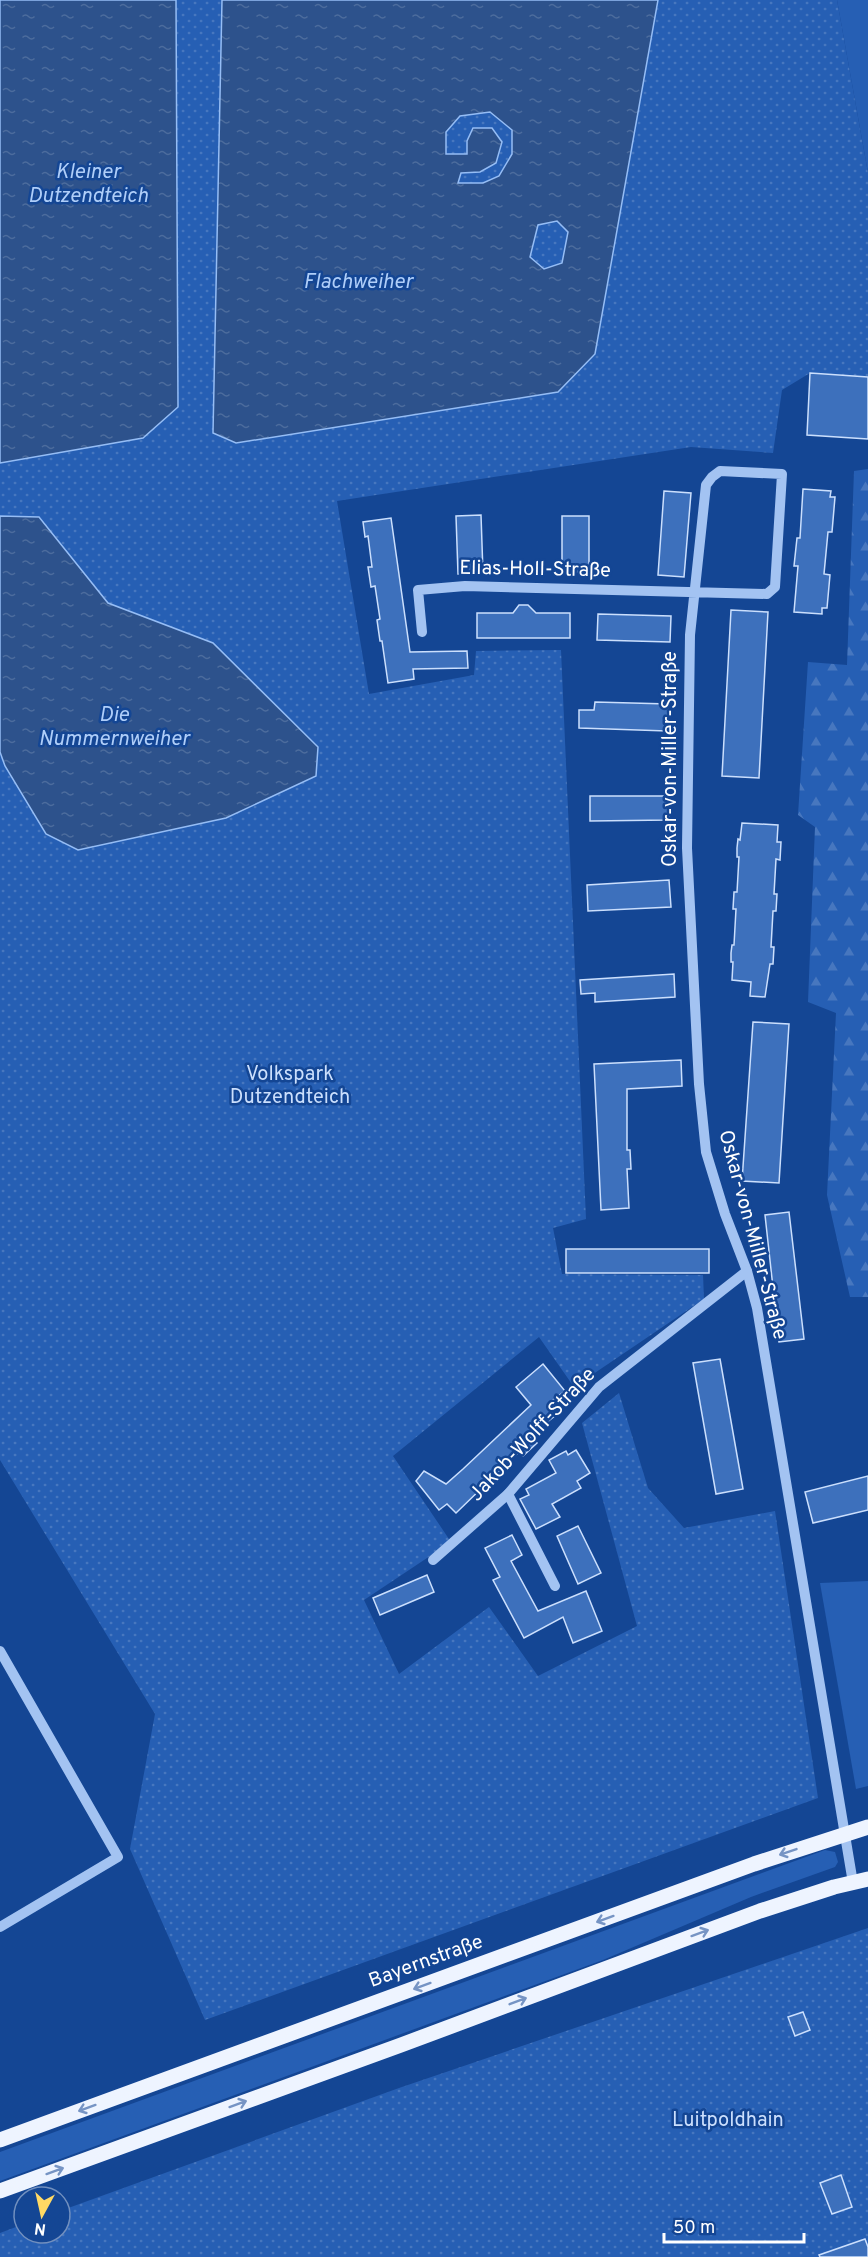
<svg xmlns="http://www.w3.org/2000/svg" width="868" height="2257" font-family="Overpass,sans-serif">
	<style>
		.grass { fill: #265fb4 }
		.forest { fill: url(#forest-firs) }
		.park { fill: url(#park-dots) }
		.water { fill: url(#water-ripples); stroke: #95bdf5; stroke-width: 1.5; fill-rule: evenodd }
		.building { fill: #3d70bc; stroke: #cbdffd; stroke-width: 1.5 }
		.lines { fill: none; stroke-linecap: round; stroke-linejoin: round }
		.minor { stroke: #a3c3f2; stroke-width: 10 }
		.major { stroke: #eef4ff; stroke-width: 15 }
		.oneway { stroke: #7694c4 }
		.labels { text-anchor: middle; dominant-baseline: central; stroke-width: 5; stroke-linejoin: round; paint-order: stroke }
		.street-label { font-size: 20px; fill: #fff; stroke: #144694 }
		.park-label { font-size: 20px; fill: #cbdffd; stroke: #144694 }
		.water-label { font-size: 21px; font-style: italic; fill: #afcef9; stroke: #144694 }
	</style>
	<defs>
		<pattern id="forest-firs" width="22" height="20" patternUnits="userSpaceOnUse" patternTransform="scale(1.5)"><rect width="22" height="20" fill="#265fb4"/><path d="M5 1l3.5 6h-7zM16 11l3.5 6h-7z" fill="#4777bf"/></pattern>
		<pattern id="park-dots" width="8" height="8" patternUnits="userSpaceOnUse" patternTransform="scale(1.5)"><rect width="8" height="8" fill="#265fb4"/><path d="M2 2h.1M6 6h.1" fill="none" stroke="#4777bf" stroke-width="1.8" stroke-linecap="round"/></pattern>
		<pattern id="water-ripples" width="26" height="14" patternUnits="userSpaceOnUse" patternTransform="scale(1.5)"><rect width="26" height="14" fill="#2d528c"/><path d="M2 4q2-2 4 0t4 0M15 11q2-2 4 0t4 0" fill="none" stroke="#4c6c9d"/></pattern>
	</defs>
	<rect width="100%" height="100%" fill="#144694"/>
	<g class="grass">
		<path d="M837,0H868V173Z"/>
		<path d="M868,1581V1786L856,1789L820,1583Z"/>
		<path d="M825,1850L835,1852L838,1862L835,1867L751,1897L603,1960L0,2181V2152Z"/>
	</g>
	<path class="forest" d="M868,469V1297H850L827,1195L836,1013L808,1002L815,827L798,815L808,662L847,665L854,471Z"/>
	<g class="park">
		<path d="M0,0H837L868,173V377L810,373L782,390L773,453L691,447L337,501L369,694L474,675L476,651L561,650L586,1219L553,1228L562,1274L703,1275L704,1299L574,1387L539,1337L393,1456L451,1542L364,1600L399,1674L489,1607L538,1676L637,1626L582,1423L619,1393L648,1488L684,1528L775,1511L818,1798L205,2020L130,1849L155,1714L0,1460Z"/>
		<path d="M868,1928V2257H0V2233L24,2224V2233H60V2211L399,2088Z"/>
	</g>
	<g class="water">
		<path d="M0,0H176L178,407L143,438L0,463Z"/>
		<path d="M222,0H658L595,354L558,392L236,443L213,433ZM490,112L512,130V154L499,176L483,183H458L461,173L480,172L496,163L502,142L492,128H473L467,141V154H446V132L460,116ZM557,221L568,232L562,263L544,269L530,257L538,225Z"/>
		<path d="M0,516L39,517L108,603L213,643L318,747L316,776L226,818L78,850L46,834L5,766L0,752Z"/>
	</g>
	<g class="building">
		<path d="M810,373L868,377V439L807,435Z"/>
		<path d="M803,489L831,491L830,497H835L832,532H828L824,574L830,575L827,608H822V614L794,612L798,566H794L797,538H800Z"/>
		<path d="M664,491L691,493L684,577L658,575Z"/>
		<path d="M481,515L483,573L458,574L456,516Z"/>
		<rect x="562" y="516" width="27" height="56"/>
		<path d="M391,518L410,652L467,651L468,668L413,669L414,679L388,683L382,641H380L377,620L380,619L375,586L371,587L368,567H372L368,536L365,537L363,522Z"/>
		<path d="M519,605H528L536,613H570V638H477V613H513Z"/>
		<path d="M731,610L768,612L759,778L722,776Z"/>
		<path d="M598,614L671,616L670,642L597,640Z"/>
		<path d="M595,702L668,704L667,731L579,728V710H594Z"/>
		<path d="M590,796H669V820L590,821Z"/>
		<path d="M742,823L778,825L777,842H781L780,860L776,859L774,894H777L776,911H773L771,947H774L773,964H770L765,997L750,996L751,982L732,980L733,962H731V953L732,945H734L736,909H733L734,892H737L739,857H737V848L738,839L740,840Z"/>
		<path d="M669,880L671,907L588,911L587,885Z"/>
		<path d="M674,974L675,997L595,1002V993L581,994L580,980Z"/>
		<path d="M753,1022L789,1024L779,1183L742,1181Z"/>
		<path d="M681,1060L682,1086L627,1089V1150H630L631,1169H627L629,1208L601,1210L594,1064Z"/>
		<path d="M789,1212L804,1339L779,1342L765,1215Z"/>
		<rect x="566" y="1249" width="143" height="24"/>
		<path d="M720,1359L743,1489L716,1494L693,1363Z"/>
		<path d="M543,1364L565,1391L549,1403L557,1414L530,1436L537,1443L523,1456L519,1452L456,1513L447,1504L439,1510L416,1481L424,1471L446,1484L463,1469L531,1405L516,1387Z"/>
		<path d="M576,1450L590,1473L577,1481L581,1488L552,1504L560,1517L536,1529L520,1499L529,1495L526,1489L556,1473L549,1460L566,1451L568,1455Z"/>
		<path d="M868,1476V1510L813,1523L805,1492Z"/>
		<path d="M578,1526L601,1573L578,1584L557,1536Z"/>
		<path d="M512,1535L522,1555L511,1561L538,1611L586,1591L602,1631L573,1643L563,1617L524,1638L493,1580L500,1577L485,1548Z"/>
		<path d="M427,1575L434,1592L380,1615L373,1598Z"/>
		<path d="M803,2012L810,2030L795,2036L788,2017Z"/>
		<path d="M841,2175L852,2207L832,2214L820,2183Z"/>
		<path d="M865,2239L868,2247V2257H820L819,2255Z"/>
	</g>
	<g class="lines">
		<g class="minor">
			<path d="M422,632L418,590L465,586L767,594L775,587L782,474L720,471L712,477L706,485L690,635L687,848L699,1084L706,1152L725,1214L747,1271L757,1308L853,1883"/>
			<path d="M508,1494L555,1586"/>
			<path d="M433,1560L508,1494L599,1387L747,1271"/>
			<path d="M0,1651L118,1857L0,1927"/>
		</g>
		<g class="major">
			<path d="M0,2140L754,1864L868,1827"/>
			<path d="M0,2191L401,2045L760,1911L834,1887L868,1879"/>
		</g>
	</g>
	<defs><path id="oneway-shaft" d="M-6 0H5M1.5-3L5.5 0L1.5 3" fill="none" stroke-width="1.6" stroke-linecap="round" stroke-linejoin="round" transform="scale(1.5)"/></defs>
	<g class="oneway">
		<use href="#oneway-shaft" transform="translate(788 1852) rotate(161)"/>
		<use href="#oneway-shaft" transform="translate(605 1919) rotate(160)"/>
		<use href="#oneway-shaft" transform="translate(700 1933) rotate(-20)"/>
		<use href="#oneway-shaft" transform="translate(422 1986) rotate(160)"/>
		<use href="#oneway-shaft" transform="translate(518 2001) rotate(-21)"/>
		<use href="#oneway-shaft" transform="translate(238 2104) rotate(-20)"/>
		<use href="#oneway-shaft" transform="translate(87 2108) rotate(160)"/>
		<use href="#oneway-shaft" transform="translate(55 2171) rotate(-20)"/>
	</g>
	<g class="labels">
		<g class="street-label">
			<text transform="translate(535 570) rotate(1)">Elias-Holl-Straße</text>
			<text transform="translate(671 759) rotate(-90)">Oskar-von-Miller-Straße</text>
			<text transform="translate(752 1235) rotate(75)">Oskar-von-Miller-Straße</text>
			<text transform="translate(533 1435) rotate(-47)">Jakob-Wolff-Straße</text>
			<text transform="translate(426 1962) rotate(-20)">Bayernstraße</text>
		</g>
		<g class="park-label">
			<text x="290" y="1075">Volkspark<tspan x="290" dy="23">Dutzendteich</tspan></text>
			<text x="728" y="2121">Luitpoldhain</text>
		</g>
		<g class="water-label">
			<text x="88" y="172">Kleiner<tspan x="88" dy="24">Dutzendteich</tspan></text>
			<text x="358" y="282">Flachweiher</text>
			<text x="114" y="715">Die<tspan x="114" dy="24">Nummernweiher</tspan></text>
		</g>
	</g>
	<g transform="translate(42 2215) rotate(188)"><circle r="28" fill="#144694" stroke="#7290bf" stroke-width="1.5"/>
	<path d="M0-4.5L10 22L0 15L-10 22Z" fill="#ffd964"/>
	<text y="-9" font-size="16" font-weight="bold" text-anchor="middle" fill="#ffffff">N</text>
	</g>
	<path d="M664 2233v9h140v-9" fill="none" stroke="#ffffff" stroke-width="3"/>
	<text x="673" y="2233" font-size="18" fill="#ffffff" stroke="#144694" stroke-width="4.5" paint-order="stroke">50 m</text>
</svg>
